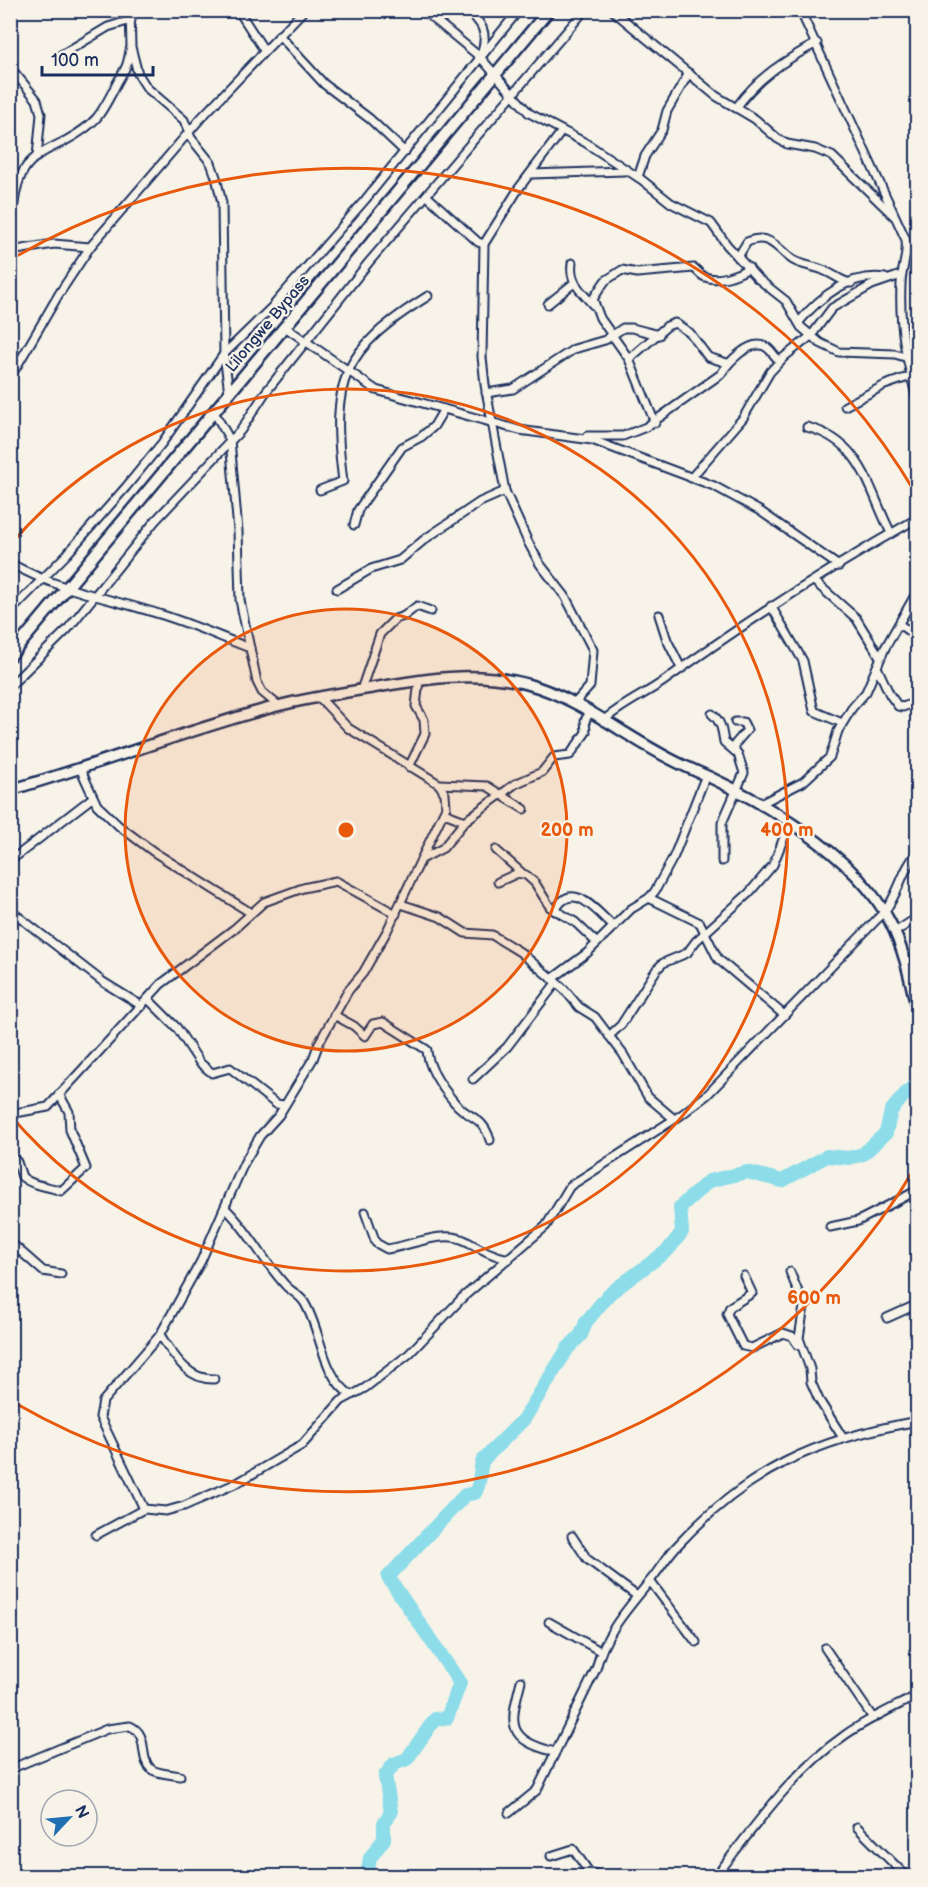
<svg xmlns="http://www.w3.org/2000/svg" width="928" height="1887" font-family="'Balsamiq Sans',sans-serif">
	<style>
		.lines { fill: none; stroke-linecap: round; stroke-linejoin: round }
		.river { stroke: #8cdce9; stroke-width: 14 }
		.street-casing { stroke: #1b2f5e; stroke-width: 11 }
		.secondary-casing { stroke: #1b2f5e; stroke-width: 14 }
		.primary-casing { stroke: #1b2f5e; stroke-width: 15 }
		.street { stroke: #f7f3e8; stroke-width: 7 }
		.secondary { stroke: #f7f3e8; stroke-width: 9 }
		.primary { stroke: #f7f3e8; stroke-width: 10 }
		.ring { fill: none; stroke: #e8590c; stroke-width: 3 }
		.labels { text-anchor: middle; dominant-baseline: central; stroke-width: 4.5; stroke-linejoin: round; paint-order: stroke }
		.street-label { font-size: 16px; fill: #1b2f5e; stroke: #f7f3e8 }
		.centre { fill: #e8590c; stroke: #f7f3e8; stroke-width: 3 }
		.ring-label { font-size: 18px; text-anchor: middle; font-weight: bold; fill: #e8590c; stroke: #f7f3e8; stroke-width: 4.5; stroke-linejoin: round; paint-order: stroke }
	</style>
	<rect width="100%" height="100%" fill="#f7f3e8"/>
	<filter id="ink" filterUnits="userSpaceOnUse"><feTurbulence type="fractalNoise" baseFrequency=".0167" numOctaves="2"/><feDisplacementMap in="SourceGraphic" scale="12" xChannelSelector="R" yChannelSelector="G"/><feConvolveMatrix kernelMatrix="1 2 1 2 8 2 1 2 1" color-interpolation-filters="sRGB"/></filter>
	<g filter="url(#ink)">
		<g class="lines">
			<path class="river" d="M367,1876L370,1858L384,1839V1823L391,1812L385,1776L394,1764L407,1759L435,1719L447,1718L460,1683L388,1577L465,1495L475,1493C482,1482 478,1472 483,1460L524,1419L568,1348L581,1335L586,1322L609,1294L668,1250L682,1232L680,1207L709,1181L747,1172L782,1181L827,1156L849,1158L863,1154L886,1133L891,1111L906,1093L918,1083"/>
			<defs>
				<g id="street">
					<path d="M130,10L131,47L138,74L147,88L184,120L191,138L211,163L216,177L222,203L224,354L229,393"/>
					<path d="M238,10L264,50"/>
					<path d="M423,10L480,57L529,113L586,143L642,180L671,203L711,223L727,245L757,278L786,301L801,327L820,343L839,352L895,354L918,361"/>
					<path d="M467,10C482,23 488,32 482,51"/>
					<path d="M612,10L716,96L755,119L778,139L787,144L815,149L832,156L894,216"/>
					<path d="M800,10L906,240C908,259 901,268 901,285C899,330 907,361 918,403"/>
					<path d="M279,35L324,84L370,119L405,152"/>
					<path d="M61,55L108,27L131,20"/>
					<path d="M10,67L37,100L41,114L37,157"/>
					<path d="M736,108C757,78 785,60 817,43"/>
					<path d="M562,131L519,188L484,244L482,357L485,385L505,491L528,542L540,564L565,596L593,650L590,686L575,703"/>
					<path d="M531,174L624,171"/>
					<path d="M638,177L645,156L662,130L667,111L689,73"/>
					<path d="M427,196L478,242L484,244"/>
					<path d="M10,233C14,212 13,189 24,170C33,155 51,148 65,141C98,123 101,114 117,83C125,68 127,69 130,50"/>
					<path d="M10,251L54,244L90,247"/>
					<path d="M738,257L747,242C770,232 778,250 793,260C803,266 815,266 825,271C835,275 840,281 851,283"/>
					<path d="M572,263C569,282 581,291 593,305"/>
					<path d="M548,304L574,283"/>
					<path d="M799,322C820,297 849,273 885,278"/>
					<path d="M285,327L376,390L519,430L592,440L714,486L760,511L839,566"/>
					<path d="M629,359L667,326L675,323L690,333L708,357L727,363"/>
					<path d="M10,378L59,294L90,247L201,118L304,10"/>
					<path d="M486,393L513,389L574,349L605,340L623,328H632L659,335"/>
					<path d="M845,406L885,385L911,376"/>
					<path d="M214,412L230,440L238,531L240,600L257,682L262,692L279,706"/>
					<path d="M655,423L629,359L600,318L593,299L605,281L622,270L637,273L694,268C698,271 701,276 705,277C719,282 737,275 749,268"/>
					<path d="M807,427C863,442 868,488 891,533"/>
					<path d="M587,436H623L646,427L721,374C728,363 750,338 766,347C772,350 774,357 780,361"/>
					<path d="M691,478L743,418L770,372L784,357L811,336L832,308L872,285L901,275"/>
					<path d="M320,490L343,481C330,380 342,350 428,296"/>
					<path d="M354,525L358,510L402,447L421,437L434,426L444,409"/>
					<path d="M10,563C57,590 109,598 159,614C190,623 220,637 250,648"/>
					<path d="M814,581L856,618L880,657"/>
					<path d="M337,589L371,569L400,560L425,539L480,502L505,491"/>
					<path d="M771,606L803,661L814,711L842,723"/>
					<path d="M10,612L67,554L126,487L162,443L224,354L271,308L365,200L519,10"/>
					<path d="M659,615L667,640L681,668"/>
					<path d="M899,624L918,638"/>
					<path d="M877,667L890,695L898,706L903,707L918,701"/>
					<path d="M10,686L67,630L155,521L241,430L265,393L369,262L585,10"/>
					<path d="M361,690L380,634L395,619L404,616L417,606L431,611"/>
					<path d="M319,697L348,728L439,784L445,794L446,807L387,931L363,973L348,991L319,1043L313,1059L279,1115L260,1136L244,1163L201,1261L160,1335L103,1401L100,1417L144,1509L166,1511L184,1506L237,1483L302,1445L341,1401L365,1388L409,1354L462,1298L546,1226L570,1186L681,1115L707,1095L884,912C900,893 901,870 918,852"/>
					<path d="M712,714C722,722 722,731 724,742L738,754L744,773L722,823V861"/>
					<path d="M603,721C622,704 644,695 664,681C745,622 830,568 918,518"/>
					<path d="M735,751V744L747,730L743,722H735"/>
					<path d="M409,767L425,734L424,720L416,706L419,680"/>
					<path d="M80,768L97,805L119,826L154,852L251,913"/>
					<path d="M439,784L487,786L524,809"/>
					<path d="M760,804L803,782L830,757L838,731L852,708L866,692L885,648L918,590"/>
					<path d="M444,813L465,821"/>
					<path d="M496,850L522,873"/>
					<path d="M422,859L443,848L465,821L515,784L542,772L554,757L570,755L586,732L585,720L590,713"/>
					<path d="M10,861L92,798"/>
					<path d="M498,882L518,873L526,875L535,883L550,907L575,922L597,943"/>
					<path d="M649,898L700,923L718,959L784,1015"/>
					<path d="M401,904L440,917L465,933L492,935L520,952L564,989L579,1007L595,1017L623,1054L648,1097L674,1119"/>
					<path d="M10,910L103,982L142,1006"/>
					<path d="M555,911C572,878 596,911 614,927"/>
					<path d="M895,932L918,917"/>
					<path d="M552,979L587,953L631,909L649,898L655,891L674,856L706,775"/>
					<path d="M149,1000L177,1028L200,1063L212,1073L230,1068L276,1104L284,1105"/>
					<path d="M334,1015L354,1026L365,1036L373,1024L383,1022L427,1050C428,1068 443,1089 455,1103C469,1119 483,1116 490,1140"/>
					<path d="M609,1036L621,1025L657,969L663,963L687,953L696,941L749,893L773,865L790,822"/>
					<path d="M473,1079L507,1047L556,983"/>
					<path d="M10,1114L48,1107L161,984L234,929L264,902L303,888L336,881L396,914"/>
					<path d="M10,1155L17,1162L22,1177C35,1187 46,1185 61,1191L86,1168L70,1130L69,1112L59,1094"/>
					<path d="M225,1208C249,1230 264,1263 287,1287C293,1292 300,1296 304,1302C322,1331 321,1375 351,1395"/>
					<path d="M365,1212L376,1243L387,1249C410,1246 443,1229 466,1241C479,1248 493,1256 509,1259"/>
					<path d="M830,1227L858,1221L918,1190"/>
					<path d="M10,1242L43,1271L61,1274"/>
					<path d="M790,1272L804,1306L799,1338L810,1369L811,1382L819,1400L843,1438"/>
					<path d="M744,1276L752,1293L730,1307L727,1314L743,1346L752,1348L783,1333L792,1336L798,1345"/>
					<path d="M887,1318L918,1304"/>
					<path d="M160,1335C174,1355 187,1380 214,1379"/>
					<path d="M96,1535L144,1509"/>
					<path d="M572,1536L587,1559L637,1596"/>
					<path d="M650,1581L696,1642"/>
					<path d="M549,1622L600,1651"/>
					<path d="M825,1648L873,1718"/>
					<path d="M521,1681C510,1724 505,1739 555,1752"/>
					<path d="M10,1769L107,1729L130,1726C150,1735 138,1757 151,1769C157,1774 172,1774 180,1776"/>
					<path d="M509,1813L537,1790L596,1669C604,1634 628,1608 650,1581C659,1570 666,1558 675,1548C747,1470 815,1439 918,1421"/>
					<path d="M857,1827L906,1876"/>
					<path d="M551,1856L573,1849L589,1872L601,1876"/>
					<path d="M716,1876C755,1826 792,1772 845,1735C868,1719 893,1708 918,1695"/>
				</g>
				<path id="secondary" d="M10,790C100,764 187,730 277,706C308,698 341,693 372,688C423,679 476,670 527,684C586,700 633,744 689,768C757,797 856,854 890,922C905,951 911,984 918,1015"/>
				<path id="primary" d="M10,656L549,10"/>
			</defs>
			<use href="#street" class="street-casing"/>
			<use href="#secondary" class="secondary-casing"/>
			<use href="#primary" class="primary-casing"/>
			<use href="#street" class="street"/>
			<use href="#secondary" class="secondary"/>
			<use href="#primary" class="primary"/>
		</g>
	</g>
	<circle cx="346" cy="830" r="221" fill="#e8590c" fill-opacity=".12"/>
	<g class="ring">
		<circle cx="346" cy="830" r="221"/>
		<path d="M11 544A441 441 0 1 1 11 1116"/>
		<path d="M916 1166A662 662 0 0 1 15 1403M15 257A662 662 0 0 1 916 494"/>
	</g>
	<g class="labels">
		<g class="street-label">
			<text transform="translate(268 324) rotate(-50)">Lilongwe Bypass</text>
		</g>
	</g>
	<circle cx="346" cy="830" r="9" class="centre"/>
	<g class="ring-label">
		<text x="567" y="836">200 m</text>
		<text x="787" y="836">400 m</text>
		<text x="814" y="1304">600 m</text>
	</g>
	<rect width="928" height="1887" fill="none" stroke="#f7f3e8" stroke-width="36"/>
	<rect x="18" y="18" width="892" height="1851" fill="none" stroke="#1b2f5e" stroke-width="2" filter="url(#ink)"/>
	<g transform="translate(69 1818) rotate(64)"><circle r="28" fill="#f7f3e8" stroke="#9fa5b1" stroke-width="1.5"/>
	<path d="M0-4.5L10 22L0 15L-10 22Z" fill="#1f6fb2"/>
	<text y="-9" font-size="16" font-weight="bold" text-anchor="middle" fill="#1b2f5e">N</text>
	</g>
	<path d="M42 66v9h111v-9" fill="none" stroke="#1b2f5e" stroke-width="3"/>
	<text x="51" y="66" font-size="18" fill="#1b2f5e" stroke="#f7f3e8" stroke-width="4.5" paint-order="stroke">100 m</text>
</svg>
